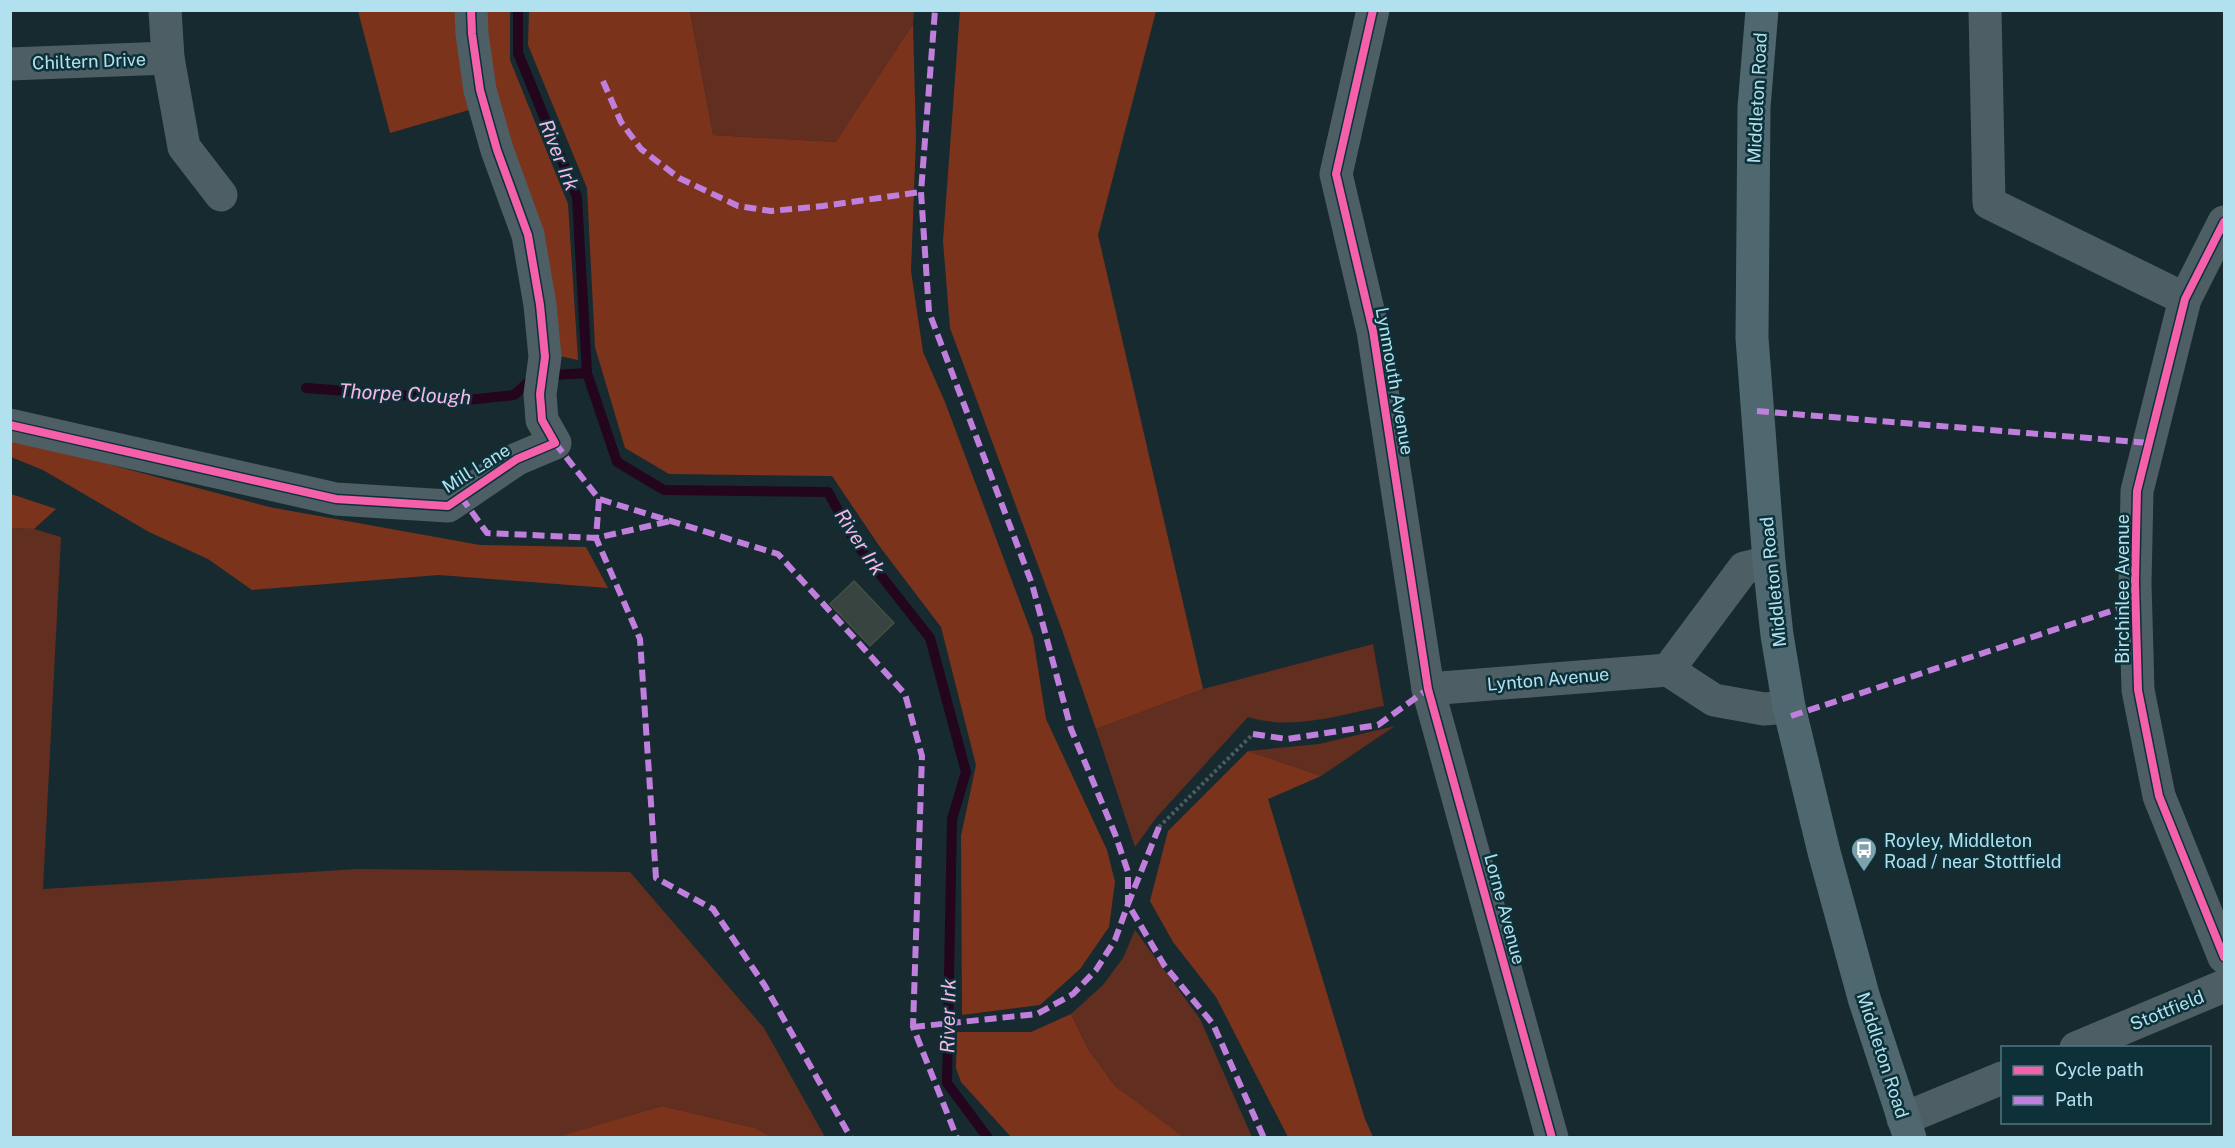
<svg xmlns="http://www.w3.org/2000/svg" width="2235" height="1148" font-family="'Public Sans',sans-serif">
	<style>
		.green { fill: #612e1f }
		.forest { fill: #7c331c }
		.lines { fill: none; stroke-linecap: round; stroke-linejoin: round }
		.stream { stroke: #23051e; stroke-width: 10 }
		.building { fill: #384440; stroke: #464f42; stroke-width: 1.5 }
		.path { stroke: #4d5d61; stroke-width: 4; stroke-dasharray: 3 3; stroke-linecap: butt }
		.minor { stroke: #4d5f64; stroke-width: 33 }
		.major { stroke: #4f676e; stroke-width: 33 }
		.quiet { stroke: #c07fdc; stroke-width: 6; stroke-dasharray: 12 6; stroke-linecap: butt }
		.cycleway-casing { stroke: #0d3039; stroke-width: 11 }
		.cycleway { stroke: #f560ab; stroke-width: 8 }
		.labels { text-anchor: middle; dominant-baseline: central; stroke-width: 5; stroke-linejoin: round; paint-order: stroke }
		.street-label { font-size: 18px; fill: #b1e1ef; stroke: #0d3039 }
		.poi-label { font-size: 18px; fill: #b1e1ef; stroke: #0d3039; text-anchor: start }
		.water-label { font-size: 20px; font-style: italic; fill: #f6b7e4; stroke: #0d3039 }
	</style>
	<rect width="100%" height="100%" fill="#172a2f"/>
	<g class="green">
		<path d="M690,11H914L913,24L837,142L713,135Z"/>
		<path d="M11,528L34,529L61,537L43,889L358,869L630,872L764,1028L825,1137H771L753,1128L662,1106L558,1138H11Z"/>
		<path d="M1373,644L1384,706C1340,715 1292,731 1248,717L1156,818L1135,847L1096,729L1203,689Z"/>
		<path d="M1395,726L1321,776L1248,751L1319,744Z"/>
		<path d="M1135,930L1200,1019L1252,1137H1181L1115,1086L1088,1049L1071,1014L1103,985L1123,958Z"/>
	</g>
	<g class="forest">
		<path d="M358,11H462L476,108L390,133Z"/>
		<path d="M483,11H510V60L568,204L578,360L555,355L486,74Z"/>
		<path d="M529,11H690L713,135L836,142L913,24L916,138L911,271L923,352L945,402L1033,637L1046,719L1107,850L1115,882L1109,927L1080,969L1040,1005L962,1015L961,836L976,765L941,627L880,547L832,476L669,474L625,448L595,347L587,188L528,45Z"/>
		<path d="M960,11H1156L1098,235L1203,689L1096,729L1062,630L950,328L943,241Z"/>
		<path d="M11,441L33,444L269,507L480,545L586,547L608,588L439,575L252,590L208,559L149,532L43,470L11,457Z"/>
		<path d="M11,494L56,509L34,529L11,528Z"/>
		<path d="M1248,751L1321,776L1268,799L1365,1119L1373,1137H1288L1216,997L1173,942L1150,901L1168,831Z"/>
		<path d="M1071,1014L1088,1049L1115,1086L1183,1137H1011L961,1082L956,1068L957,1032H1031Z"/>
		<path d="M662,1106L754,1128L771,1137H558Z"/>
	</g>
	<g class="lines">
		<g class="stream">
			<path d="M518,10V53L577,197L587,373L617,462L664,490L828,492L857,545L930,638L966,772L952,819L947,1083L988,1138"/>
			<path d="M555,375L587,373"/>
			<path d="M306,388L468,400L514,395L533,378"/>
		</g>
	</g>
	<path class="building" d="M854,581L894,623L870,646L830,604Z"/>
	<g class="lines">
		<path class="path" d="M1159,827L1253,734"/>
		<g class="minor">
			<path d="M1373,10L1336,174L1373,331L1428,689L1552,1138"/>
			<path d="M1985,10L1989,203L2185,299"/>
			<path d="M168,58L184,147L221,195"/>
			<path d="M10,64L168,58L165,10"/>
			<path d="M2224,222L2185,299L2137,491L2135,583L2138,690L2159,796L2224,957"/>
			<path d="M10,425L336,499L448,506L517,459L555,443L542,420L540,394L545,357L540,305L528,235L497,150L480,90L472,34L471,10"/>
			<path d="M1668,670L1744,568L1769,562"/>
			<path d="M1428,689L1668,670L1714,700L1764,709L1789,707"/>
			<path d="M2076,1048L2224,986"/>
			<path d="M1903,1119L2002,1078"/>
		</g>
		<path class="major" d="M1762,10L1754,107L1752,338L1769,562L1777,635L1789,707L1824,852L1864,998L1910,1138"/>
		<g class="quiet">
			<path d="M603,81L621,122L641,149L679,178L738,206L771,211L823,206L921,192"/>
			<path d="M1757,411L2149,443"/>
			<path d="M555,443L599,499L778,554L905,694L922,756L913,1027L957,1138"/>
			<path d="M461,497L487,533L596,538L671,521"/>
			<path d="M599,499L596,538L640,639L656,878L713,909L765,986L851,1138"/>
			<path d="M1791,716L2136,603"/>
			<path d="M1253,734L1287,739L1378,725L1428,689"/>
			<path d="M1159,827L1128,904L1164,965L1213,1024L1264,1138"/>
			<path d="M913,1027L1037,1014L1073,994L1096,970L1115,940L1128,904V872L1115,834L1071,729L1032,584L929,312L921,192L935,10"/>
		</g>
		<defs>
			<g id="cycleway">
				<path d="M1373,10L1336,174L1373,331L1428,689L1552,1138"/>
				<path d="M2224,222L2185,299L2137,491L2135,583L2138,690L2159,796L2224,957"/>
				<path d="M10,425L336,499L448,506L517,459L555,443L542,420L540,394L545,357L540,305L528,235L497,150L480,90L472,34L471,10"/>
			</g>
		</defs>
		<use href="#cycleway" class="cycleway-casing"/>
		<use href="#cycleway" class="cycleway"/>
	</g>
	<defs>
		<symbol id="bus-pin" viewBox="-11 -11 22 30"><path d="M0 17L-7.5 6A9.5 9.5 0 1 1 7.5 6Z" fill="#7ba1ac" stroke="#0d3039"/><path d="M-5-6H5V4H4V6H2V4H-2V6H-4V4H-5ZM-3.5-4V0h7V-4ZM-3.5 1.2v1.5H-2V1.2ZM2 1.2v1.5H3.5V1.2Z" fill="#fff"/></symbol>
	</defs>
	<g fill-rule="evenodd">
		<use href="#bus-pin" x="1849" y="835" width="30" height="40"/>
	</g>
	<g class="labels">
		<g class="street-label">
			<text transform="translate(89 61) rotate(-2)">Chiltern Drive</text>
			<text transform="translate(1757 98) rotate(-87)">Middleton Road</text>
			<text transform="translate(1395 381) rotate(80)">Lynmouth Avenue</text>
			<text transform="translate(476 468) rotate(-32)">Mill Lane</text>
			<text transform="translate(1773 582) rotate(-96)">Middleton Road</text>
			<text transform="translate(2122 589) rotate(-90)">Birchinlee Avenue</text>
			<text transform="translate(1548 679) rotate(-5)">Lynton Avenue</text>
			<text transform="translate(1505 909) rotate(75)">Lorne Avenue</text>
			<text transform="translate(2167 1010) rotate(-22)">Stottfield</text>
			<text transform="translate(1883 1055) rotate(72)">Middleton Road</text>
		</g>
		<g class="poi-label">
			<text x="1884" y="840">Royley, Middleton<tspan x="1884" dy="21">Road / near Stottfield</tspan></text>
		</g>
		<g class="water-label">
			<text transform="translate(559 155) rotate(68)">River Irk</text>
			<text transform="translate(405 394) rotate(3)">Thorpe Clough</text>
			<text transform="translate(860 542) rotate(57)">River Irk</text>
			<text transform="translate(948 1016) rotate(-89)">River Irk</text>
		</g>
	</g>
	<rect width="2235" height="1148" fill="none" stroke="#b1e1ef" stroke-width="24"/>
	<rect x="2001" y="1046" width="210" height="78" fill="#0d3039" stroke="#4f7782" stroke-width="1.5"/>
	<rect x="2013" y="1066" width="30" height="9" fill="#f560ab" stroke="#4f7782" stroke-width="1.5"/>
	<text x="2055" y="1076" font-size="18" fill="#b1e1ef">Cycle path</text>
	<rect x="2013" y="1096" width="30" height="9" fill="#c07fdc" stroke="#4f7782" stroke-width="1.5"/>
	<text x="2055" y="1106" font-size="18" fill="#b1e1ef">Path</text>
</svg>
